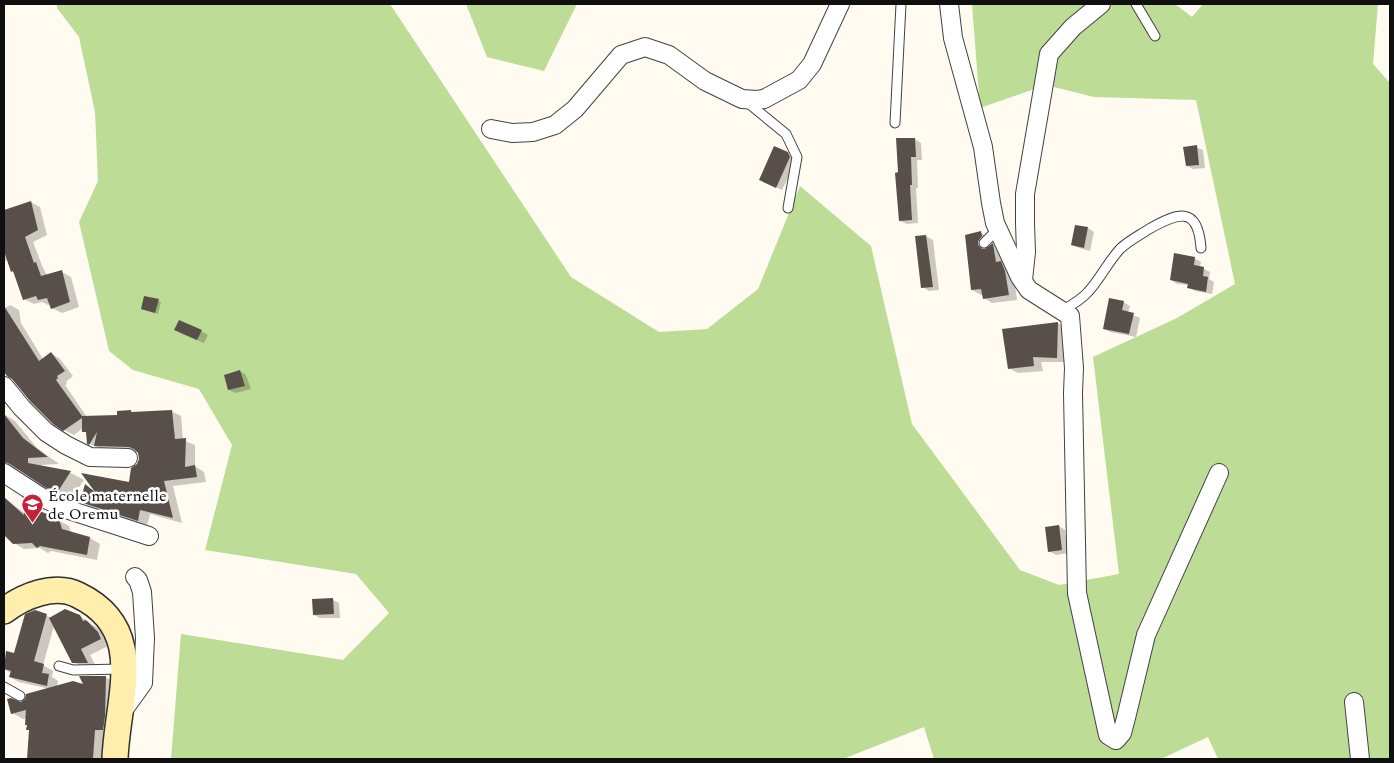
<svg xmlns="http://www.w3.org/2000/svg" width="1394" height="763" font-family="Spectral,serif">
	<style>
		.forest { fill: #bddd97 }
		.shadow { fill: #0003 }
		.building { fill: #584f4b }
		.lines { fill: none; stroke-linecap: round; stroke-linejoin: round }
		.service-casing { stroke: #424242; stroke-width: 11 }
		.minor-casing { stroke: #424242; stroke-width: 20 }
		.secondary-casing { stroke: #313131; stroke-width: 28 }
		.service { stroke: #fff; stroke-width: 9 }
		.minor { stroke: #fff; stroke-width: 18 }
		.secondary { stroke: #ffeeac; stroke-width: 25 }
		.labels { text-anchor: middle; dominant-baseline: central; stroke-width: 5; stroke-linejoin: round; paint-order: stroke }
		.poi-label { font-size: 16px; fill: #0f0f0f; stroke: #fff; text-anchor: start }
	</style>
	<rect width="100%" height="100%" fill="#fffbf1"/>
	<g class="forest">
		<path d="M57,4H390L571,277L659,332L707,329L758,289L800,186L871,246L912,424L1020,570L1059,585L1119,574L1093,357L1177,318L1235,284L1196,100L1094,97L1046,85L980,108L972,4H1175L1192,17L1203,4H1378L1373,64L1390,83V759H1218L1208,737L1161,759H934L924,727L843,759H171L181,634L343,660L389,613L356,574L205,550L232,445L199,389L133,370L109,351L79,222L98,181L95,112L79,37L57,8Z"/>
		<path d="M466,4H577L544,71L487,57Z"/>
	</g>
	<g class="shadow">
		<path d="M915,139L921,143L922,160H917L918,188H916L918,223L907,224L900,221L899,174Z"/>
		<path d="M1196,147L1203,150L1205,168L1193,169L1187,166Z"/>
		<path d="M787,154L794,158L796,161L782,190L767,183Z"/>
		<path d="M31,202L40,207L47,235L33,242L43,268L47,275L62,272L71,277L79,307L62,313L52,308L51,304L48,305L42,302L34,304L24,299L15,273L12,271L8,259L4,262V212Z"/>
		<path d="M1088,228L1094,232L1090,251L1079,248L1072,245Z"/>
		<path d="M981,233L990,238L986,250L993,245L1001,250L1004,264L1010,267L1014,277L1017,300L992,303L984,298L983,294L981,295L972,290L966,236Z"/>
		<path d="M926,236L933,240L939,290L929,291L923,287Z"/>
		<path d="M1194,258L1201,262L1200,267L1210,272L1209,279L1214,282L1212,294L1195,291L1188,287L1189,285L1177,284L1171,280Z"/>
		<path d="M158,301L161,302L158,314L142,309Z"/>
		<path d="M1123,302L1130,306L1128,313L1140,318L1136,337L1110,332L1104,329Z"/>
		<path d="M10,305L19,310L21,323L43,359L51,353L60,359L73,376L66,382L67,384L65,385L87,417H118L131,411L134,413L171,411L181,416L183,440L195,445V466L204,472L206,482L173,486L182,523L150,514L147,526L91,507L82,502L85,486L98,493L130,484L140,459L138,452L105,451L88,443V434L83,431V428L74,435L64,430L8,375L4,369V306L5,308Z"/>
		<path d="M1058,323L1067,329L1066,362H1041L1043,371L1018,373L1009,368Z"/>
		<path d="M201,331L208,335L204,343L182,334Z"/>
		<path d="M240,371L246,375L251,389L236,393L229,390L225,375Z"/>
		<path d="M4,414L15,421L37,448L59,464L41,465V467L71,473L84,480L71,499L18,469L11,473L4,469Z"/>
		<path d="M4,498L26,514L58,520L69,526L71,533L90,538L100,544L97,560L51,551L48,553L40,548L24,549L14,543L4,533Z"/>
		<path d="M1059,526L1065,530L1068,553L1056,555L1049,551Z"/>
		<path d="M333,600L339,603L340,618H320L314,615Z"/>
		<path d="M35,611L52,618L80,616L96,627L108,639L110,645L90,655L97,668H83L73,662L54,626L43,665L53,671L52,677L58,681L57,687L85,686L105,677L116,683L108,759H29L30,731L28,729L27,718L23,719L12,713L21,704L50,689L19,682L10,677L11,673L4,669V663L7,652L14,655Z"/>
	</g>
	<g class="building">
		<path d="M896,138H915L916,157H911L912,185H910L912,220L899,221L895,173L898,172Z"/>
		<path d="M1197,145L1199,165L1186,166L1183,147Z"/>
		<path d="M774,146L788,152L790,157L776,188L759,180Z"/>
		<path d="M31,201L38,230L25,237L34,263L36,262L41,276L62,270L70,302L51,309L47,298L38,300L36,296L23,300L13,271L11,272L4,251V210Z"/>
		<path d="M1075,225L1088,227L1084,248L1071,245Z"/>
		<path d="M981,231L982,236L978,241V245L982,249H985L993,243L996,262L1001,261L1005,271L1009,295L983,299L981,289L971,290L965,235Z"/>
		<path d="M926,235L933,287L921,288L915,236Z"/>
		<path d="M1174,253L1195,257L1194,265L1204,267L1203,276L1208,277L1206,292L1187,288L1188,284L1170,280Z"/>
		<path d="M144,296L159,299L155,313L141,309Z"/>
		<path d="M1109,298L1124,301L1122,310L1134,313L1129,334L1103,329Z"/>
		<path d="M4,306L39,361L51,352L65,371L57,376L58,378L56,380L82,416L117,415V411L131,410V412L172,410L175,439L186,438L185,467L195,465L197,477L164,481L173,518L140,510L138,521L80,502L85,484L95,492L81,473L129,482L131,468L137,464L139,459L138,453L134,449L129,447L94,446L97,432L89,445L87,444L86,432H82V418L63,431L53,424L30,401L12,379L7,376L4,372Z"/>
		<path d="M179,320L202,330L197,340L174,330Z"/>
		<path d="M1058,322L1057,358L1033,357L1034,366L1008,369L1002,329Z"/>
		<path d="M240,370L245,386L228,390L224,375Z"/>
		<path d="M4,414L23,438L48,457L28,458V463L71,471L57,493L46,488L10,464L4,462Z"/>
		<path d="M4,497L24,515L25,505L59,519L62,529L90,537L87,555L40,546L37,548L32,543L13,544L4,535Z"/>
		<path d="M1059,525L1062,550L1048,552L1045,527Z"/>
		<path d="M333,598L334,614L313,615L312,599Z"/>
		<path d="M65,609L80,615L83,621L86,620L98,632L101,639L81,649L88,663H72L49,618Z"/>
		<path d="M35,610L47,614L34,661L44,664L42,673L49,674L47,686L9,677L11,671L4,669L6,651L14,653L25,614Z"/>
		<path d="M79,676H106L105,716L103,730H95L93,759H27L29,730H26L27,725H25L26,710L11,714L7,699L11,698L21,702L25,699L26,694L73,681L83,684Z"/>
	</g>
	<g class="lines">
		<defs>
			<g id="service">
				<path d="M1136,4L1155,36"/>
				<path d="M747,102L786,134L797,157L788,208"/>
				<path d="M895,123L901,4"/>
				<path d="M984,243L998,229"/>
				<path d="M1063,310C1072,305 1081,300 1088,292C1100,279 1108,262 1120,249C1128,241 1140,235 1149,229C1179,212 1198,206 1201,248"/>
				<path d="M59,666L73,670L123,669"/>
				<path d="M4,687L20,696"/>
			</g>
			<g id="minor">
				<path d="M949,4L953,38L983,147L991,203L995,223L1020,277L1029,290L1070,316L1074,368L1073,393L1077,593L1108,735L1116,740L1122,733L1126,718L1146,635L1219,473"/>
				<path d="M491,129L512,133L533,132L555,125L575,109L621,55L645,47L669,55L705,81L742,99L757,100L764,99L799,80L812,64L840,4"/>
				<path d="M1023,280L1026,252L1025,223V194L1049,54L1073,27L1101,4"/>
				<path d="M4,386L22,408L46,432L66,445L90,457L128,458"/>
				<path d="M4,473L41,497L69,510L149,536"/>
				<path d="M1354,702L1360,759"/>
				<path d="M122,712L143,683L145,638L142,592L138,580L135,577"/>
			</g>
			<path id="secondary" d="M4,611C23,596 55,583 78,595C149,629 117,698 115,759"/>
		</defs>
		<use href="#service" class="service-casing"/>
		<use href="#minor" class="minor-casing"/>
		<use href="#secondary" class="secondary-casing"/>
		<use href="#service" class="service"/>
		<use href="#minor" class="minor"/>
		<use href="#secondary" class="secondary"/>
	</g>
	<defs>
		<symbol id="school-pin" viewBox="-11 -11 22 30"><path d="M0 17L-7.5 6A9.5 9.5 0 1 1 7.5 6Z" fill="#c52138" stroke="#fff"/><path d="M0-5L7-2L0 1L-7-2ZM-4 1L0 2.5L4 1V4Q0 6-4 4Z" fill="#fff"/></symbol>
	</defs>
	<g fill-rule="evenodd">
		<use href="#school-pin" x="20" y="492" width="25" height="34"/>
	</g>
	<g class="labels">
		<g class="poi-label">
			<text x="48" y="496">École maternelle<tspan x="48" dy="18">de Oremu</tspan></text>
		</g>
	</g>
	<rect width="1394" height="763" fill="none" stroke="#0f0f0f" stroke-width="10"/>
</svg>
